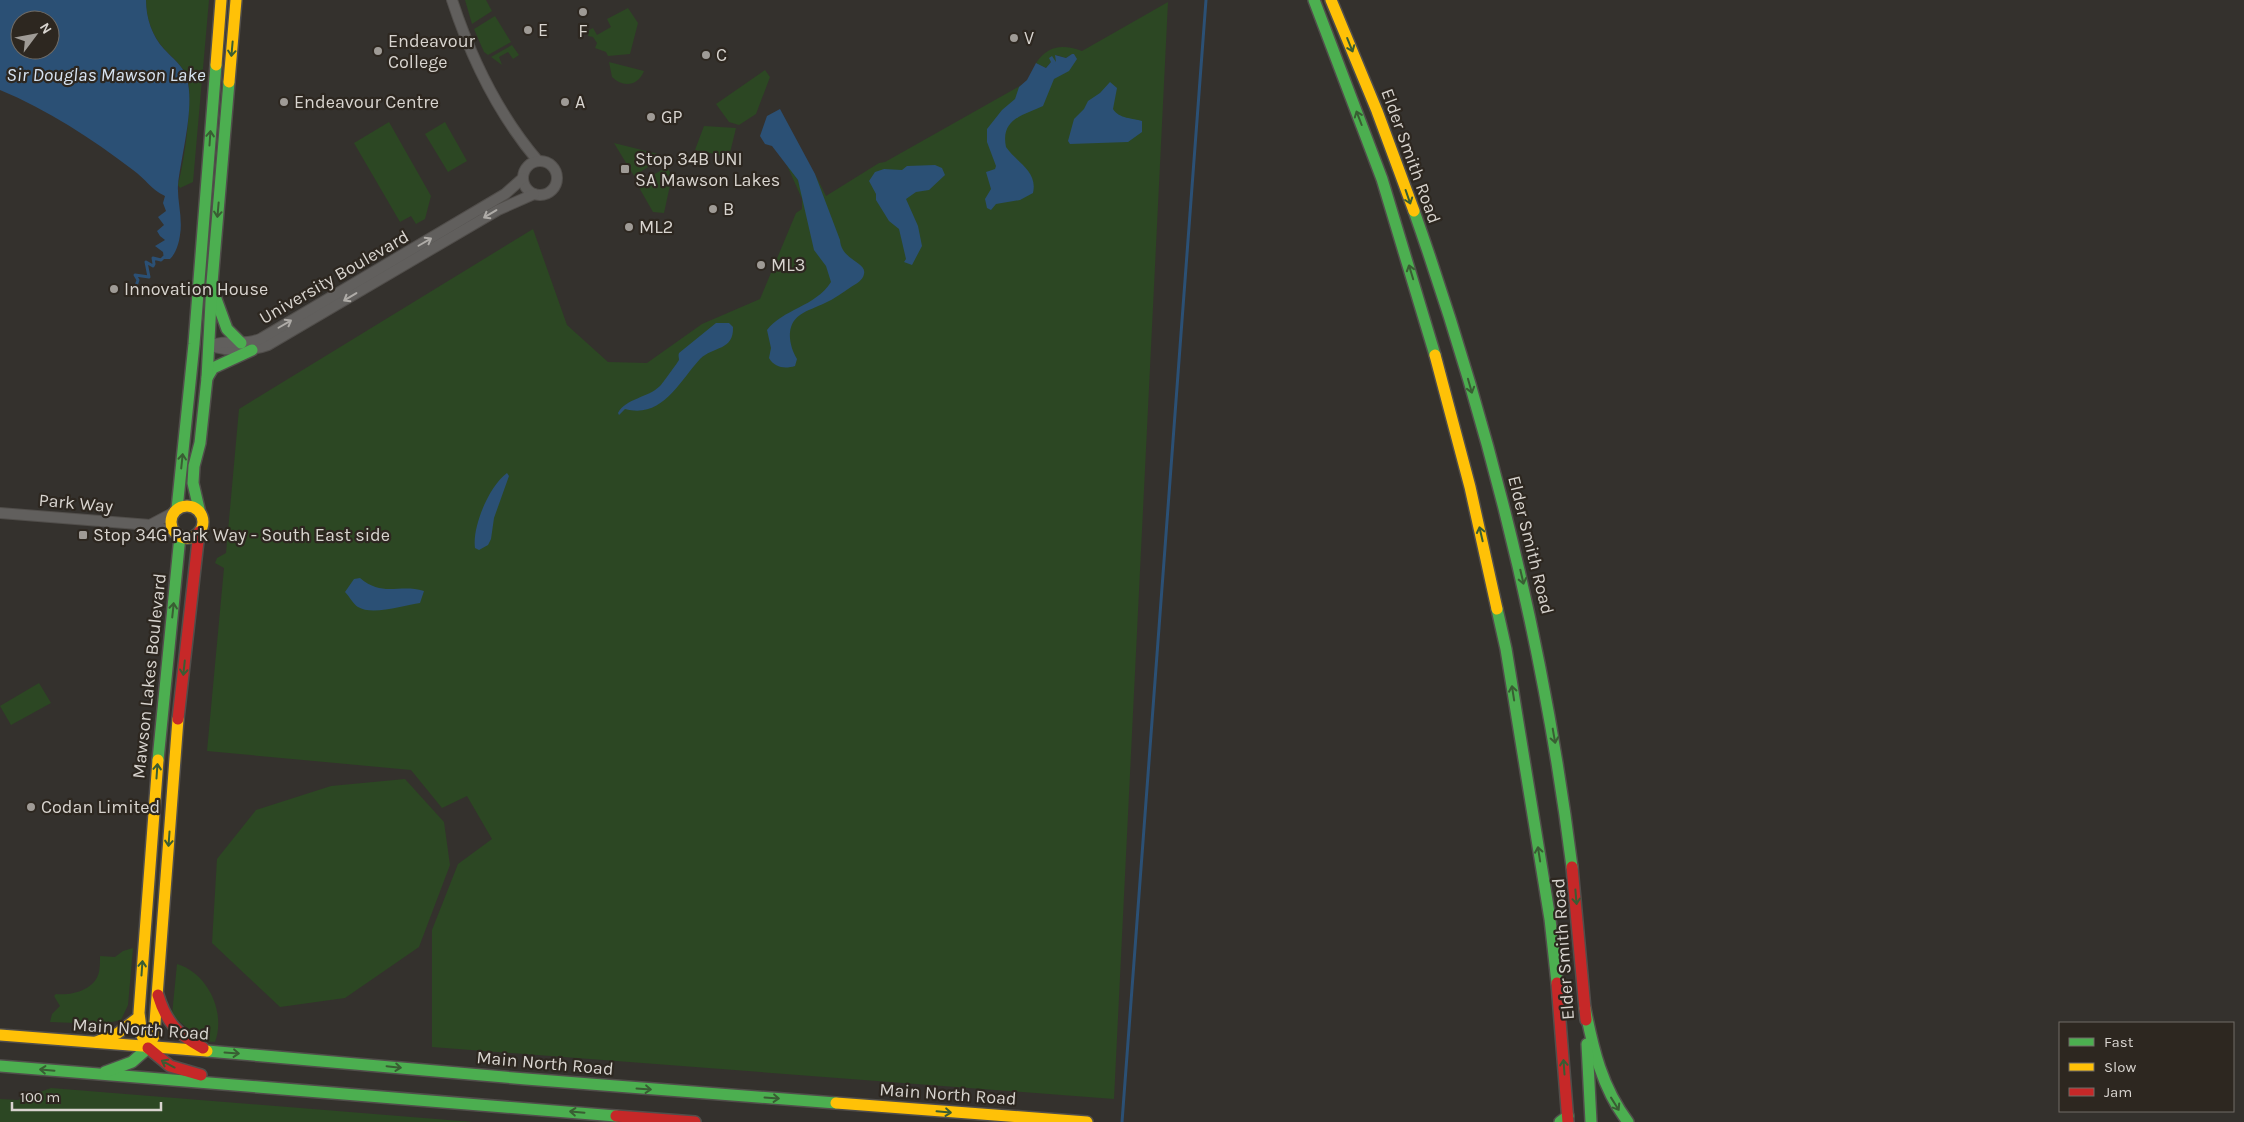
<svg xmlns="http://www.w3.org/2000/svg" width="2244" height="1122" font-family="Karla,sans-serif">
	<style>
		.green { fill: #2c4723 }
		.water { fill: #2b5075; fill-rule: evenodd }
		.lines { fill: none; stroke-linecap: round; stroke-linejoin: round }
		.stream { stroke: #2b5075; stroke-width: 3 }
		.street-casing { stroke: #514e4b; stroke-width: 12 }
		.fast-casing { stroke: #514e4b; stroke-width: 14 }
		.slow-casing { stroke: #514e4b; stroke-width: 14 }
		.jam-casing { stroke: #514e4b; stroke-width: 14 }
		.street { stroke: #615f5d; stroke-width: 10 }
		.fast { stroke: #4caf50; stroke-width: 11 }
		.slow { stroke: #ffc107; stroke-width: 11 }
		.jam { stroke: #c62828; stroke-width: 11 }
		.oneway { stroke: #395d33 }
		.oneway2 { stroke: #aeaba7 }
		.poi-dot { fill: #9f9b96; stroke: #2d2720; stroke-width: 2 }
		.labels { text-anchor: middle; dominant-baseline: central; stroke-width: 4.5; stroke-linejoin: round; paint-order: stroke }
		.poi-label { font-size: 18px; fill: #d8d4cf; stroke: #2d2720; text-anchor: start }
		.street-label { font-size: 18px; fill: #d8d4cf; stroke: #2d2720 }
		.water-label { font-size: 19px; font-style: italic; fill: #d7e3f1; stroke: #2d2720 }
	</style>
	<rect width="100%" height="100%" fill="#34312d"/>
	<g class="green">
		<path d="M146,0H209L193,182L180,188L178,185C184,166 194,94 187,77C182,65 173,58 165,50C152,36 146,18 146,0Z"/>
		<path d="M465,0H486L492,11L472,24Z"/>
		<path d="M1168,2L1114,1099L432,1047V930L458,864L492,839L467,796L442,808L411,770L207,751L224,568L215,563L217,558L226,553L239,409L533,229L567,325L608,362L647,363L702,324L760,299L796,213L802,209V199L786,163L798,180L806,207L823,197L815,174L826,196L879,163L885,162L1075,55L1072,54L1066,58L1056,55L1057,63L1051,62L1046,68L1036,63C1048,45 1063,44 1082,51Z"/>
		<path d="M628,8L638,23L630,54L608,56L606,52L595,48L597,43L593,37L588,36L589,30L593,28L597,35L611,27L607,19Z"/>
		<path d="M495,16L511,42L488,55L484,52L474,29Z"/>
		<path d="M512,45L519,55L513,59L508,52L499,57L502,65L491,57Z"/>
		<path d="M609,62L644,71C638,86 623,88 612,77Z"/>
		<path d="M765,70L770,77L756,114L739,125L729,122L716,104Z"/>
		<path d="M389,122L431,196L425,219L416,224L411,216L400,222L354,143Z"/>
		<path d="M445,122L467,161L448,172L425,134Z"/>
		<path d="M704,126L736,128L729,157L695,150Z"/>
		<path d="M614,143L658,154L661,159L634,176Z"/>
		<path d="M667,167L672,176L664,213L653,212L637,184Z"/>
		<path d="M39,683L51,703L11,725L0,706Z"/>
		<path d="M405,779L444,822L450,865L419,947L345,998L280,1007L212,943L217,859L256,810L331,786Z"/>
		<path d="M133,948L128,1005L121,1020L103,1024L50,1022L52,1014L60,1006L54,996L56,994C71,996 95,990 99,972C100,967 100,961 100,956L115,957L123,951Z"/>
		<path d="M177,964C208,973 226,1013 215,1042L202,1041L172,1015Z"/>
		<path d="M51,1088L473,1122H0V1099L18,1100Z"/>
	</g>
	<g class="water">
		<path d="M0,0H146C146,18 152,36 164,49C172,58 184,66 187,79C195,107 181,156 178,185C177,201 183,218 180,235C179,243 176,253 170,259H164L163,252L155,246L165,240L160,236L157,231L164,225L158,217L166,211L163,203L165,196C150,189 146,179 133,170C91,138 48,110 0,90ZM20,20H50V50H20Z"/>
		<path d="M1072,54H1074L1077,59L1069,71L1054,79L1043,106C1025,115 1000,118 1006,147C1017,163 1038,171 1033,193L1020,200L996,204L991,210L987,208L985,199L991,189L986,172L995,169L996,166L987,142V129L1002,110L1015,99L1019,87L1027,80L1036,63L1046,68L1051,62L1049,58L1052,56L1056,62L1055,55L1066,58Z"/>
		<path d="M1110,82L1117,88L1113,109C1119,119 1133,118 1142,121V132L1128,142L1070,144L1068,141L1074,119L1084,109L1088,101L1100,93Z"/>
		<path d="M780,109L815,174L840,240C841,260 867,262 864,274C863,280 856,284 851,287C842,293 834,299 825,303C817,307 807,310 800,315C785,325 789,346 797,359L795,366C785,369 775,368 769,358L771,348L767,330C783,309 815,307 831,282L826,266L814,250L798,180L772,146L765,144L760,136L767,116Z"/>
		<path d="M935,165L942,168L945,175L929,190L916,192L906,199L918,226L922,246L912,265L904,262L906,259L899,229L889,221L876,200V194L869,181L875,172L884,169L902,170L907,166Z"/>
		<path d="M716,323H729L733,327C734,351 713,346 700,359C679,382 662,419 625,409L619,415L618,413C626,398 648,398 660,386C662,384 678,362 679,360C679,358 678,355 679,353Z"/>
		<path d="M507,473L509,476L494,518L491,539L488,545L479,550L475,548C472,527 489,486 507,473Z"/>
		<path d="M360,578C384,598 399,583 424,591L420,603C405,605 372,616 358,607C353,604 350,597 345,592L354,579Z"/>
	</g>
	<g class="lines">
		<g class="stream">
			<path d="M136,286L138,280L135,275L149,277L146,262L153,266L154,264L153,258L161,260L164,257"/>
			<path d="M1122,1122L1206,0"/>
		</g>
		<defs>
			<g id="street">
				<path d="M452,0C471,58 498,114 538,161"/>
				<circle cx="540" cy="178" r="17"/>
				<path d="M210,346C229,351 249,352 268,345L498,210L534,194"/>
				<path d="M210,346C227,338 244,347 262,338L505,194L523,178"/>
				<path d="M0,513L150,525L176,533"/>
				<path d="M150,525L173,513"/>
			</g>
			<g id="fast">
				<path d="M1314,0L1382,179L1435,355"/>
				<path d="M1414,211C1489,424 1544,643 1572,867"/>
				<path d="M216,299L227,329L241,343"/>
				<path d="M207,378L213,368L252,350"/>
				<path d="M177,509L194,344L216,65"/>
				<path d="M200,513L193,483L194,466L200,443L207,378L212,283L229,82"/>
				<path d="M1497,609L1506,649L1550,919L1557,983"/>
				<path d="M158,760L180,536"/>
				<path d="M1585,1008C1593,1049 1602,1088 1628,1122"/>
				<path d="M1587,1044L1591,1122"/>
				<path d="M207,1051L526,1079L836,1103"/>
				<path d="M0,1066L616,1116"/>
				<path d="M105,1072L132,1062L148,1048"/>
				<path d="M1560,1122L1568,1116"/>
			</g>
			<g id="slow">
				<path d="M1331,0L1377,111L1414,211"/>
				<path d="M216,65L221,0"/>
				<path d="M229,82L236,0"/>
				<path d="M1435,355L1470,487L1497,609"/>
				<circle cx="187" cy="522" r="16"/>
				<path d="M0,1035L207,1051"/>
				<path d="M96,1042L118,1033L139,1017"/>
				<path d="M148,1048L154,1036L178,719"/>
				<path d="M148,1048L142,1036L139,1013L158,760"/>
				<path d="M836,1103L1087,1122"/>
			</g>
			<g id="jam">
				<path d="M178,719L199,532"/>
				<path d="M1572,867L1586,1020"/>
				<path d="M1557,983L1568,1122"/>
				<path d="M158,995C166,1022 178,1035 203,1048"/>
				<path d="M148,1048L170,1066L201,1075"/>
				<path d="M616,1116L695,1122"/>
			</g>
		</defs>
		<use href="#street" class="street-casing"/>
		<use href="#fast" class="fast-casing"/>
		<use href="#slow" class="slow-casing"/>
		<use href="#jam" class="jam-casing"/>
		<use href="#street" class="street"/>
		<use href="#fast" class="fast"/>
		<use href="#slow" class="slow"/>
		<use href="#jam" class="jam"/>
	</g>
	<defs><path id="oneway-shaft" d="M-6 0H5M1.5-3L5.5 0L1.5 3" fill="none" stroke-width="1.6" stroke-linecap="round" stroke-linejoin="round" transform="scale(1.25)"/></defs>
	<g class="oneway">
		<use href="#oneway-shaft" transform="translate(1350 45) rotate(68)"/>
		<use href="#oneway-shaft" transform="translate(232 49) rotate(95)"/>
		<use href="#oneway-shaft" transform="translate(1359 118) rotate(-111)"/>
		<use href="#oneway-shaft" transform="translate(210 138) rotate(-86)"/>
		<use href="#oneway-shaft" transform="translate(1408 197) rotate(71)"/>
		<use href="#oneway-shaft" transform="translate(218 210) rotate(95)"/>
		<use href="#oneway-shaft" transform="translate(1411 272) rotate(-107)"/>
		<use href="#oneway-shaft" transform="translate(1470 386) rotate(74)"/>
		<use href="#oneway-shaft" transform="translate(182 461) rotate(-84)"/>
		<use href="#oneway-shaft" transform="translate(1481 534) rotate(-103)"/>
		<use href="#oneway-shaft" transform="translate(1522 577) rotate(77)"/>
		<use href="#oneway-shaft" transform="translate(173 610) rotate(-84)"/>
		<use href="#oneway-shaft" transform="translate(184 668) rotate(96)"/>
		<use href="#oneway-shaft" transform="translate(1513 693) rotate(-99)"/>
		<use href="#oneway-shaft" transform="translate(1554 736) rotate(80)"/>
		<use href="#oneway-shaft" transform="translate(157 771) rotate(-86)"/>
		<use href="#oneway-shaft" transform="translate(169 839) rotate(94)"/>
		<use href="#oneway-shaft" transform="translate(1539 854) rotate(-99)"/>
		<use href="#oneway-shaft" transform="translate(1576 897) rotate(85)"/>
		<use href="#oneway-shaft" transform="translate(142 968) rotate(-86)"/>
		<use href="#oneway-shaft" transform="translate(232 1053) rotate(4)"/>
		<use href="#oneway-shaft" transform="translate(168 1064) rotate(-152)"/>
		<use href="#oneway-shaft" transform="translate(394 1067) rotate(6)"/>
		<use href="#oneway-shaft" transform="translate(1564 1067) rotate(-94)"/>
		<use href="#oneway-shaft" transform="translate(47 1070) rotate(-175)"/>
		<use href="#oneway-shaft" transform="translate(644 1089) rotate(4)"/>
		<use href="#oneway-shaft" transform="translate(772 1098) rotate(4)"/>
		<use href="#oneway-shaft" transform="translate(1615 1104) rotate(58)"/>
		<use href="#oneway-shaft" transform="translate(577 1112) rotate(-175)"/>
		<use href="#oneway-shaft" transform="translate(944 1112) rotate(5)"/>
	</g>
	<g class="oneway2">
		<use href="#oneway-shaft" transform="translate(490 214) rotate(149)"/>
		<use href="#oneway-shaft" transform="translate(425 242) rotate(-30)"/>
		<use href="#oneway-shaft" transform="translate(350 297) rotate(149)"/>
		<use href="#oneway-shaft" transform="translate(285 324) rotate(-30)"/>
	</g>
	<g class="poi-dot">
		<circle cx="583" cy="12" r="5"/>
		<circle cx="528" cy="30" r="5"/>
		<circle cx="1014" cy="38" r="5"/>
		<circle cx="378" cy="51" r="5"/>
		<circle cx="706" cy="55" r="5"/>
		<circle cx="284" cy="102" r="5"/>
		<circle cx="565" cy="102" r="5"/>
		<circle cx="651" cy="117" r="5"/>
		<rect x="620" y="164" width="10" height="10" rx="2.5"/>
		<circle cx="713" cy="209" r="5"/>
		<circle cx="629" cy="227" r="5"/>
		<circle cx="761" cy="265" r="5"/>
		<circle cx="114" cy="289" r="5"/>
		<rect x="78" y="530" width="10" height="10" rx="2.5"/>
		<circle cx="31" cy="807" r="5"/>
	</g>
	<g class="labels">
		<g class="poi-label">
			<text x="538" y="30">E</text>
			<text x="583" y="31" text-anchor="middle">F</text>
			<text x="1024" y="38">V</text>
			<text x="388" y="41">Endeavour<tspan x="388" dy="21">College</tspan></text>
			<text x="716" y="55">C</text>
			<text x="294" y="102">Endeavour Centre</text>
			<text x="575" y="102">A</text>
			<text x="661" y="117">GP</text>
			<text x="635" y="159">Stop 34B UNI<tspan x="635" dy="21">SA Mawson Lakes</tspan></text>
			<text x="723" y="209">B</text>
			<text x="639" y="227">ML2</text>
			<text x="771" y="265">ML3</text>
			<text x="124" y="289">Innovation House</text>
			<text x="93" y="535">Stop 34G Park Way - South East side</text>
			<text x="41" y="807">Codan Limited</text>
		</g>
		<g class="street-label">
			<text transform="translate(1411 156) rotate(70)">Elder Smith Road</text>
			<text transform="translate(334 277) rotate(-30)">University Boulevard</text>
			<text transform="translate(76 503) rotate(5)">Park Way</text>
			<text transform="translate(1531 545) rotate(76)">Elder Smith Road</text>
			<text transform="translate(149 676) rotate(-84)">Mawson Lakes Boulevard</text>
			<text transform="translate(1563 949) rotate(-94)">Elder Smith Road</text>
			<text transform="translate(141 1029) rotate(4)">Main North Road</text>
			<text transform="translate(545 1063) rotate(5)">Main North Road</text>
			<text transform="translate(948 1094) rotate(4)">Main North Road</text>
		</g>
		<g class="water-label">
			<text x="106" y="75">Sir Douglas Mawson Lake</text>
		</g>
	</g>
	<rect x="2059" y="1022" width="175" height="90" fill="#2d2720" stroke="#716c66"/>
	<rect x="2069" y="1038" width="25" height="8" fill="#4caf50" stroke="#716c66"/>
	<text x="2104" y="1047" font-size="15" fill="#d8d4cf">Fast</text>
	<rect x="2069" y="1063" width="25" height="8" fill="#ffc107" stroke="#716c66"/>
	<text x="2104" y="1072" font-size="15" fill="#d8d4cf">Slow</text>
	<rect x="2069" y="1088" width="25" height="8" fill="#c62828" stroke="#716c66"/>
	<text x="2104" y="1097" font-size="15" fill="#d8d4cf">Jam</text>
	<g transform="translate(35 35) rotate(58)"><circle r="24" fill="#2d2720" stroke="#716c66"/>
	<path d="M0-4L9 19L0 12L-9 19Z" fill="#9f9b96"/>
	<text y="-8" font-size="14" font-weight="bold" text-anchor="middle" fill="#d8d4cf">N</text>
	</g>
	<path d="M12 1102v8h149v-8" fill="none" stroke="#d8d4cf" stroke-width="2.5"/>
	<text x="20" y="1102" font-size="15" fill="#d8d4cf" stroke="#2d2720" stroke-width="4" paint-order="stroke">100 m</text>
</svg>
